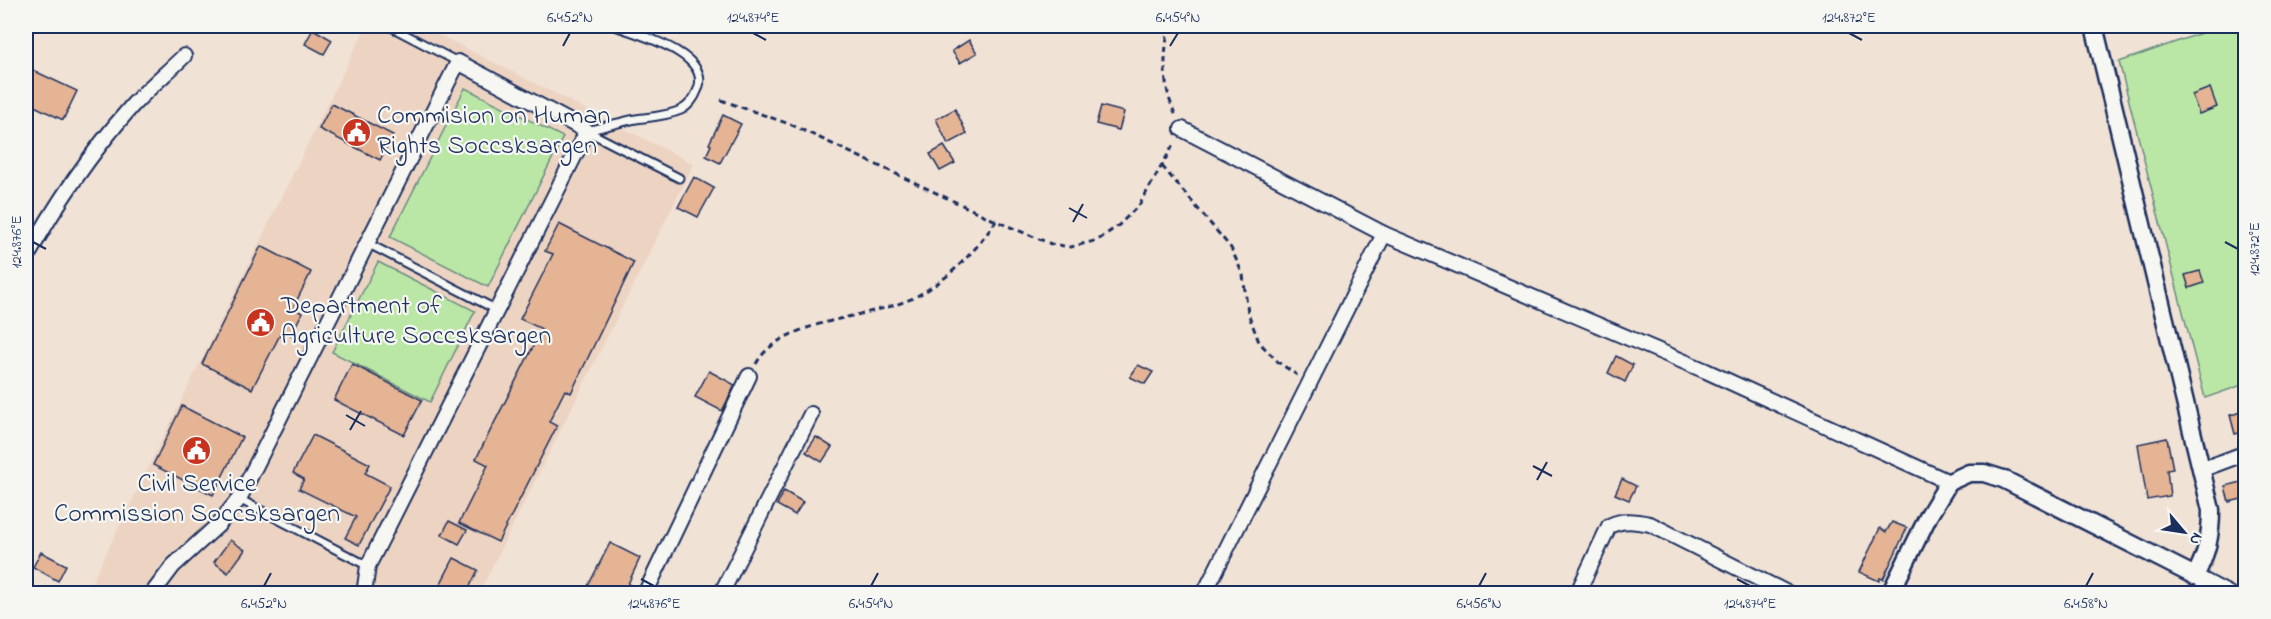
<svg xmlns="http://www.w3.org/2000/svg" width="2271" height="619" font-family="'Indie Flower',sans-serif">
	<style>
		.built { fill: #edd4c2 }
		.green { fill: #bae7a5; stroke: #6a8b82; stroke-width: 1.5 }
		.building { fill: #e4b495; stroke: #1b2f5e; stroke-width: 1.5 }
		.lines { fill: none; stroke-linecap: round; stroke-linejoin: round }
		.service-casing { stroke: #1b2f5e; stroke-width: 11 }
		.minor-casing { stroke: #1b2f5e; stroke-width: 18 }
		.tertiary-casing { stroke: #1b2f5e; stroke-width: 21 }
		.path { stroke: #1b2f5e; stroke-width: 3; stroke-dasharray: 6 4.5; stroke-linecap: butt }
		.service { stroke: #f6f6f2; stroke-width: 7 }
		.minor { stroke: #f6f6f2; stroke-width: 14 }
		.tertiary { stroke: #f6f6f2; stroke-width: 16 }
		.ticks { fill: none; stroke: #1b2f5e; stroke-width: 2 }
		.labels { text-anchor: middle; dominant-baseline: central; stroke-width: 4.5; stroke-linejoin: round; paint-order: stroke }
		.poi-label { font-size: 26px; fill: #1b2f5e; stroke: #f6f6f2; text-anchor: start }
		.neatline { fill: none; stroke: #1b2f5e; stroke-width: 2 }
		.ticks-label { font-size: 15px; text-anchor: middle; fill: #1b2f5e }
	</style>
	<rect width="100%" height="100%" fill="#f1e2d6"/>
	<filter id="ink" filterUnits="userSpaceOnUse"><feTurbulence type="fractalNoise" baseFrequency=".0167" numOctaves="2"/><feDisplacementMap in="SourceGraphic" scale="12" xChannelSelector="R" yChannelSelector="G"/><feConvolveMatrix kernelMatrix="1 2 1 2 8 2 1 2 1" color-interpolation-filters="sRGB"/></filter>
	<g filter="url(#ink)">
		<path class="built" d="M366,26H422L694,164L479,593L86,594Z"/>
		<g class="green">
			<path d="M2221,26H2245V384L2205,398L2119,62Z"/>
			<path d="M465,88L563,137L488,287L390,237Z"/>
			<path d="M378,262L475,311L430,402L332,352Z"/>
		</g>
		<g class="building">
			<path d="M313,29L332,40L324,54L305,44Z"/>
			<path d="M969,40L977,53L960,63L952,51Z"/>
			<path d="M26,67L77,91L63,120L26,102Z"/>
			<path d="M2210,88L2217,107L2199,114L2192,95Z"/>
			<path d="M332,104L393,135L380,160L319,129Z"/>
			<path d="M1101,106L1124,112L1119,130L1096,124Z"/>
			<path d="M955,109L967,134L948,144L936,119Z"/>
			<path d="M723,115L741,124L720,163L706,156L711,145L709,144Z"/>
			<path d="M944,146L955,163L940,171L930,154Z"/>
			<path d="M694,177L714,188L698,217L678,207Z"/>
			<path d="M559,224L634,262L571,393L565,390L549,422L557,426L498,542L459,523L488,465L476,459L542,329L520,319L553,254L545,251Z"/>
			<path d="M261,246L311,272L293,308L302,313L291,335L282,331L252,389L202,364Z"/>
			<path d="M2200,271L2204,283L2189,288L2185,275Z"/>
			<path d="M1616,356L1633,365L1625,382L1608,373Z"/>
			<path d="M352,364L422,400L404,435L334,400Z"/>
			<path d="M1138,365L1153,372L1145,384L1130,377Z"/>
			<path d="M709,371L735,385L722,411L695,397Z"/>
			<path d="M182,406L242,437L213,495L153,465Z"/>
			<path d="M2246,411V431L2235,434L2230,415Z"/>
			<path d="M313,435L370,464L365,473L390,486L359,545L345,538L356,517L299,489L304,479L293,473Z"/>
			<path d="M816,437L832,447L822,462L806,452Z"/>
			<path d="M2167,438L2173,469L2167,470L2170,496L2147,500L2138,444Z"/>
			<path d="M1622,479L1636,486L1629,500L1615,494Z"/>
			<path d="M2246,481V498L2229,502L2225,486Z"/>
			<path d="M784,491L803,502L795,515L777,505Z"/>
			<path d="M449,521L467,530L459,544L442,535Z"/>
			<path d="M1892,522L1907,528L1883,579L1880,578L1879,581L1859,572L1880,528L1886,532Z"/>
			<path d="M230,540L245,550L228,573L214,562Z"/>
			<path d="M610,543L640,558L628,584L638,589L636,594H597L587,588Z"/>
			<path d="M41,552L66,565L58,581L33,567Z"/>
			<path d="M454,558L478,570L466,594H443L446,588L440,585Z"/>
		</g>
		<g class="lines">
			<defs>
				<g id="service">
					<path d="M391,27L458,62"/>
					<path d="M587,131C603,127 620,122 636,119C651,117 667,116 681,110C689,106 695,97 698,89C712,54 637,34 615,26"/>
					<path d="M587,131L679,178"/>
					<path d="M367,243L497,310"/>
					<path d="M239,499L368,566"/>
				</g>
				<g id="minor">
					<path d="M1182,129L1384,234L1706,371L1949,482"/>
					<path d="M26,259C55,205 90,154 131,107C147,89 167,73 184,56"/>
					<path d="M2203,469L2246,453"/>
					<path d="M2195,576L2229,594"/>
					<path d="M152,594L173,566L218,525L239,499L458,62L587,131L368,566L364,594"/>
					<path d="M645,594L749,376"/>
					<path d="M721,594L811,414"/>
					<path d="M1204,594L1384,234"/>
					<path d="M1577,594L1609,526C1623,519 1635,521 1650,524L1789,594"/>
				</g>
				<path id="tertiary" d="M1890,594L1929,515L1949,482L1969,473H1984L2003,479L2195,576C2207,554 2211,535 2211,510L2094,26"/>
			</defs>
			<use href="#service" class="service-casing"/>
			<use href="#minor" class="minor-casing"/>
			<use href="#tertiary" class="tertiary-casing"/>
			<g class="path">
				<path d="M1169,26C1163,58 1162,88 1177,118"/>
				<path d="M721,100L792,125L996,221L1051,244L1071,247L1098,240L1119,225L1140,204L1175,142"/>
				<path d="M1162,166L1231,248L1243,275L1248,313L1259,342L1278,362L1297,375"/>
				<path d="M756,364C782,317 872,320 917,296C950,278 975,252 996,221"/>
			</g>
			<use href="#service" class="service"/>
			<use href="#minor" class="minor"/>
			<use href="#tertiary" class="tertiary"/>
		</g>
	</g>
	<path class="ticks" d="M753,33L766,40M1849,33L1862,40M563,46L570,33M1170,46L1178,33M1069,208L1087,218M1073,222L1083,204M33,242L46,249M2225,242L2238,249M346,415L365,426M350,430L361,411M1533,466L1552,476M1537,480L1547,462M641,579L654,586M1737,579L1750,586M264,586L271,573M871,586L878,573M1479,586L1486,573M2086,586L2093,573"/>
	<defs>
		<symbol id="civic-disc" viewBox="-11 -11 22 22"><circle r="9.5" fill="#c8321e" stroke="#f6f6f2"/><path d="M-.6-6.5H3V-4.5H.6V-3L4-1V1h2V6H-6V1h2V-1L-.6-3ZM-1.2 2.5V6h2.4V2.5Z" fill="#fff"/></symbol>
	</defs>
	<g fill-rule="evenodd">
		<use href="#civic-disc" x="340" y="116" width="33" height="33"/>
		<use href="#civic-disc" x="244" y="306" width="33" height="33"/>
		<use href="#civic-disc" x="180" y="434" width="33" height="33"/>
	</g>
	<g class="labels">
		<g class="poi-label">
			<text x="377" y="117">Commision on Human<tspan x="377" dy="30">Rights Soccsksargen</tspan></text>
			<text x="281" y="307">Department of<tspan x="281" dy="30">Agriculture Soccsksargen</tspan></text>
			<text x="197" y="485" text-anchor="middle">Civil Service<tspan x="197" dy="30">Commission Soccsksargen</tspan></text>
		</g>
	</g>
	<rect width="2271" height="619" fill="none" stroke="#f6f6f2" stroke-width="66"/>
	<g transform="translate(2184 532) rotate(119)" stroke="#f6f6f2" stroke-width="4.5" paint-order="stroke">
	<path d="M0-4.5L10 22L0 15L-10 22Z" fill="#1b2f5e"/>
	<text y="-9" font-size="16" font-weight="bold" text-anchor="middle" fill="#1b2f5e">N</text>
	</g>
	<rect x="33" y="33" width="2205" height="553" class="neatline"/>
	<g class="ticks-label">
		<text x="570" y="22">6.452°N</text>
		<text x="753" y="22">124.874°E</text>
		<text x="1178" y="22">6.454°N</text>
		<text x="1849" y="22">124.872°E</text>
		<text transform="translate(16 242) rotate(-90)" y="5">124.876°E</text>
		<text transform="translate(2254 249) rotate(-90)" y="5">124.872°E</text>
		<text x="264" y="608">6.452°N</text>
		<text x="654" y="608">124.876°E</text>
		<text x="871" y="608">6.454°N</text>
		<text x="1479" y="608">6.456°N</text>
		<text x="1750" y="608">124.874°E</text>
		<text x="2086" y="608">6.458°N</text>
	</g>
</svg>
